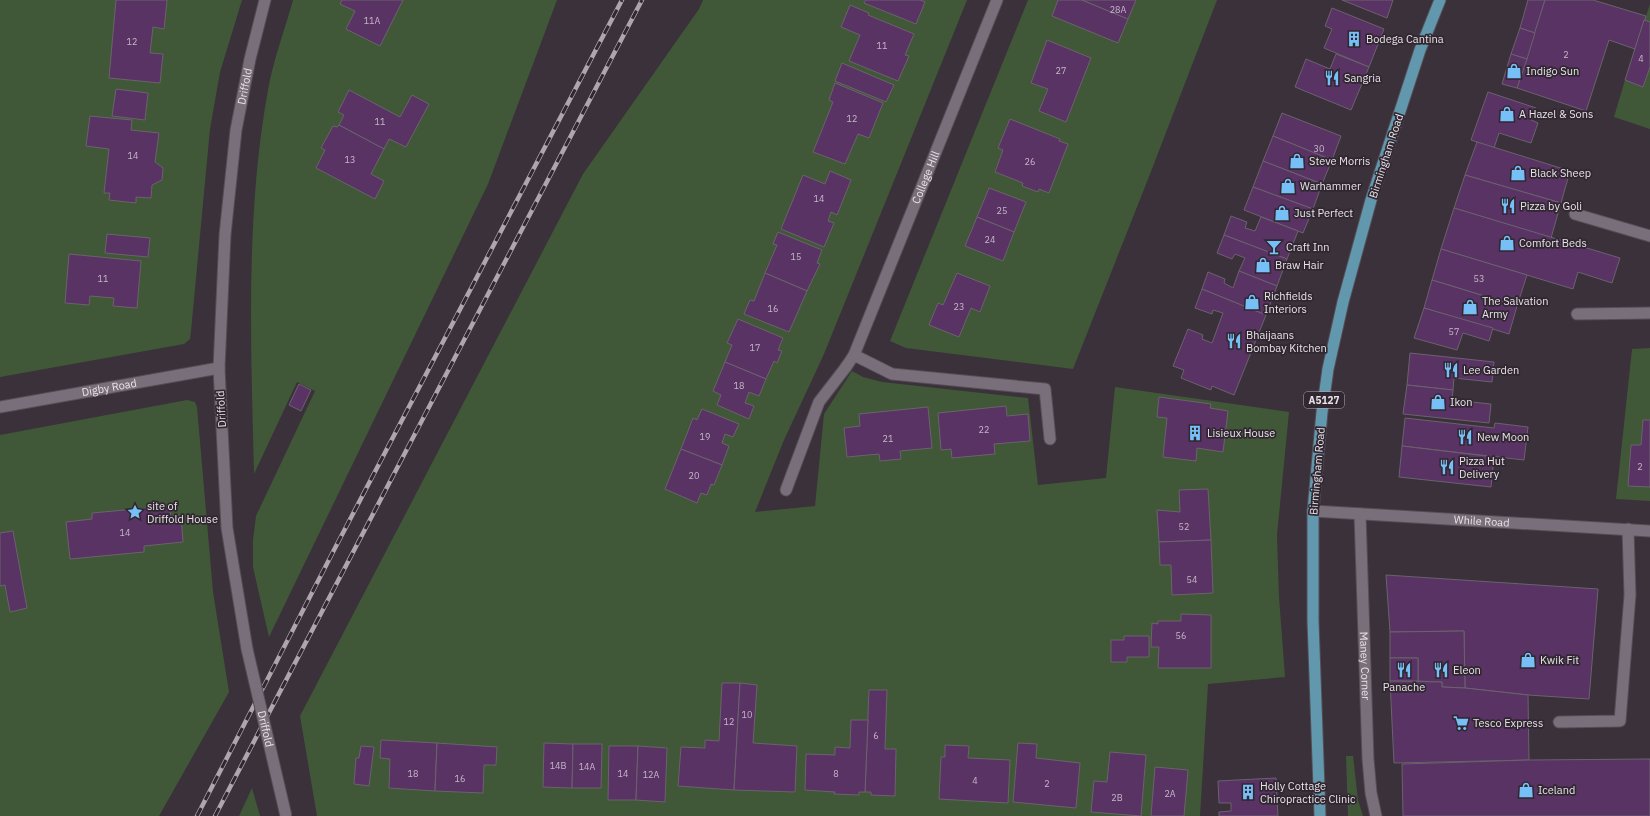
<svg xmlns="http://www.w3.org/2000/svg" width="1650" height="816" font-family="'IBM Plex Sans',sans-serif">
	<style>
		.green { fill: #405837 }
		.building { fill: #593364; stroke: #6b626d }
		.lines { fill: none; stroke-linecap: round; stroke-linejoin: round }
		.service-casing { stroke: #554e56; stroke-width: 13 }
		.minor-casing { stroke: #554e56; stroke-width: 13 }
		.primary-casing { stroke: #554e56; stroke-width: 13 }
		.service { stroke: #796f7a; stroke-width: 11 }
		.minor { stroke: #796f7a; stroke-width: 11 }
		.primary { stroke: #6298ae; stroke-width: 11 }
		.rail-casing { stroke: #ada6ad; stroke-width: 4.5 }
		.rail { stroke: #302731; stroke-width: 3; stroke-dasharray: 9; stroke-linecap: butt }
		.minor-bridge-casing { stroke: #554e56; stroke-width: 13; stroke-linecap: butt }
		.minor-bridge { stroke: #796f7a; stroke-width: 11 }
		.labels { text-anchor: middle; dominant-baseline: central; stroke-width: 3.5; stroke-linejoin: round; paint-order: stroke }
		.number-label { font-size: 9px; fill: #c5b7c8 }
		.shield { fill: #302731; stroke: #b2abb2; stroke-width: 1 }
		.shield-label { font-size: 10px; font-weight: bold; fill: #e9e3e9 }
		.poi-label { font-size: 11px; fill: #e9e3e9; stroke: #302731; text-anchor: start }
		.street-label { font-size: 11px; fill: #e9e3e9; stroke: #302731 }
	</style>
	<rect width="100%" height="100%" fill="#3a313b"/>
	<g class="green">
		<path d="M0,0H242L220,72L210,129L191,331L190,339L184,344L0,377Z"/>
		<path d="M293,0H557L488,184L269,637L253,567V540L256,516L315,391L297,382L254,474C251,347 245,217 268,90C273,61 285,29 293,0Z"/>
		<path d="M703,0H967L824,354L784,440L755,512L815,506L824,414L852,371L863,377L882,382L1028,398L1038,485L1106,478L1115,387L1289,412L1277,535L1279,597L1285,677L1208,684L1200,816H317L300,716L583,174L699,9Z"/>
		<path d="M1028,0H1217L1150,174L1073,369L906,348L890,341Z"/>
		<path d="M1650,4V129L1614,117L1625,80Z"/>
		<path d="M1650,348V501L1616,499L1632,349Z"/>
		<path d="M187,400L195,402L197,407L213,592L229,692L159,816H0V435Z"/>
		<path d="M1346,756H1353L1358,800L1363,816H1348Z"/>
		<path d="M252,788L260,816H239Z"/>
	</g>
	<g class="building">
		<path d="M116,0H167L164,29L153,27L150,53L163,54L160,83L109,78Z"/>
		<path d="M342,0H403L380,46L346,29L355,11L340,4Z"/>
		<path d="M866,0H920L925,2L916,24L864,3Z"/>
		<path d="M1058,0H1082L1128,19L1118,43L1052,16Z"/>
		<path d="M1082,0H1136L1128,19Z"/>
		<path d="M1342,0H1393L1387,18Z"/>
		<path d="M1528,0H1545L1535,33L1520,28Z"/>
		<path d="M1545,0H1593L1646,16L1635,49L1609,40L1586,111L1517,88Z"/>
		<path d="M850,5L869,13L868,15L914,34L905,55L909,56L898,81L849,61L860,35L841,27Z"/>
		<path d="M1332,8L1384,29L1369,67L1324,48L1332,29L1325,26Z"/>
		<path d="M1644,20L1650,22V67L1643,87L1625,80Z"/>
		<path d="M1520,28L1535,33L1527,59L1511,54Z"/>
		<path d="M1047,40L1091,58L1066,122L1039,111L1048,89L1031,83Z"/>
		<path d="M1336,54L1369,67L1351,110L1295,87L1306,59L1330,69Z"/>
		<path d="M1511,54L1527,59L1517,88L1502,84Z"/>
		<path d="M842,63L894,85L886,102L835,81Z"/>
		<path d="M835,83L883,103L869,138L858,134L845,164L813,152L833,102L829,100Z"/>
		<path d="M116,89L148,93L145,120L112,116Z"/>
		<path d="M349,90L400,117L412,95L429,104L406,147L389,139L384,149L339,125L344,115L338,112Z"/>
		<path d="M1488,92L1536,108L1531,120L1538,123L1531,143L1499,133L1494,148L1471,140Z"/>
		<path d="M1282,113L1341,136L1332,160L1273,136Z"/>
		<path d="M90,116L132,120L131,130L159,133L155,162L163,168L162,180L152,185L151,198L136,197V203L109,200L110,193H104L109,149L86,146Z"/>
		<path d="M1010,119L1060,139L1059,141L1068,144L1049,193L1039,189L1038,192L1022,186L1023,183L995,172L1003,150L998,148Z"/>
		<path d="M339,125L384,149L371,174L384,181L375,199L316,168L325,150L321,148L333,126L337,127Z"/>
		<path d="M1273,136L1332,160L1322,184L1263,161Z"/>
		<path d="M1477,142L1570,171L1561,203L1465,175Z"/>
		<path d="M1263,161L1322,184L1313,209L1253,187Z"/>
		<path d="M830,171L851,180L837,215L831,212L828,221L834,223L824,247L781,229L803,175L825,184Z"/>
		<path d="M1465,175L1561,203L1551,238L1454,208Z"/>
		<path d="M1253,187L1313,209L1303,233L1244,210Z"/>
		<path d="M989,188L1026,202L1014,232L977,217Z"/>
		<path d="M1454,208L1620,258L1612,283L1578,272L1573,289L1441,249Z"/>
		<path d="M1231,216L1247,222L1245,228L1255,231L1261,217L1298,231L1287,259L1224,235Z"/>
		<path d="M977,217L1014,232L1003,261L965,246Z"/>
		<path d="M778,232L822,250L817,263L820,264L807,291L765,273L777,245L773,244Z"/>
		<path d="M107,234L150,238L148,257L105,253Z"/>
		<path d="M1224,235L1287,259L1277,286L1239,271L1245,258L1235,254L1232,259L1217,253Z"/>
		<path d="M1441,249L1527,275L1517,306L1432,280Z"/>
		<path d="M69,254L141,261L137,308L113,306L114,298L90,296L89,305L65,303Z"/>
		<path d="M1239,271L1277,286L1266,315L1202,289L1208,272L1225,279L1224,283L1233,288Z"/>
		<path d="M765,273L807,291L789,332L744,314L750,300L754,301Z"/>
		<path d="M957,273L990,286L980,312L971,308L959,337L929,325L938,303L943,305Z"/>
		<path d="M1432,280L1517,306L1509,334L1424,308Z"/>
		<path d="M1202,289L1266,315L1234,395L1212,386L1211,390L1181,378L1184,370L1173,366L1188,329L1203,335L1202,339L1212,343L1223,313L1213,310L1212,314L1195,308Z"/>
		<path d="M1424,308L1493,328L1489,341L1463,333L1457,350L1414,338Z"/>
		<path d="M738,319L783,338L778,350L782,351L777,363L774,361L766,379L725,362L732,345L727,343Z"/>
		<path d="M1410,353L1494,362L1492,382L1454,378L1453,390L1407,385Z"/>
		<path d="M725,362L766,379L759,396L749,392L745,403L754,406L749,419L717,405L721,395L713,391Z"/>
		<path d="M299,384L311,390L301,411L289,405Z"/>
		<path d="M1407,385L1453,390L1452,400L1491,404L1489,423L1403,414Z"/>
		<path d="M1159,397L1211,404L1210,408L1228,411L1223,452L1197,448L1196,461L1163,457L1167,418L1157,417Z"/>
		<path d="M1006,406L1007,416L1028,414L1030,441L994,444L995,454L952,458L951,449L941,450L938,413Z"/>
		<path d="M928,407L932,448L900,451L901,459L880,461L879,454L847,457L844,428L860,426L859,414Z"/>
		<path d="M702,409L739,424L733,437L725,434L722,443L729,446L722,465L681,449L693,418L697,420Z"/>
		<path d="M1405,418L1494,428L1495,423L1528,427L1524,460L1402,446Z"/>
		<path d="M1643,420H1650V487L1628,486L1631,445H1641Z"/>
		<path d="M1402,446L1494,457L1491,487L1399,477Z"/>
		<path d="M681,449L722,465L714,485L711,484L707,495L701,493L697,503L665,489Z"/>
		<path d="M1208,489L1211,540L1159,542L1157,510L1180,512L1179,490Z"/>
		<path d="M169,506L171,516L181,515L183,542L144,546V552L70,559L66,522L92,519V513Z"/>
		<path d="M13,531L27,608L10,612L5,585L0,586V533Z"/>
		<path d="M1211,540L1213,593L1172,595L1171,565H1160L1159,542Z"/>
		<path d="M1386,575L1598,589L1589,699L1528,695L1465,688L1464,631L1390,632Z"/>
		<path d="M1181,614L1211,615V668H1158L1159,647H1151L1152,623L1158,624V621H1181Z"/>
		<path d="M1464,631L1465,688L1442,687V682L1418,681V658H1390V632Z"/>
		<path d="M1124,636H1149V657H1127V662H1111V640H1124Z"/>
		<rect x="1390" y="658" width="28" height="23"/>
		<path d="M1390,681L1442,682V687L1465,688L1528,695L1529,760L1394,763Z"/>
		<path d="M722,683H740L734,790L678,786L681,747L705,748V740L719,741Z"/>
		<path d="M740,683L757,685L753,743L797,746L795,792L734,790Z"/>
		<path d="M869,690H887L885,749H896L895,796L871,795V792H865Z"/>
		<path d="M851,720H868L865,792H859V795L834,794L835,792L805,790L806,754L835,755V747L850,748Z"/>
		<path d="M381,740L437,743L435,791L389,788L390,759L380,758Z"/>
		<path d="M437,743L497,747L496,765H484L483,793L435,791Z"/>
		<path d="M544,743L573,744L572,788L543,787Z"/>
		<path d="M1018,743L1037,744L1036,758L1080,763L1076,808L1013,802Z"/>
		<path d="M573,744H602L601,788H572Z"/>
		<path d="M945,745L969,746L968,758L1010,760L1008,803L939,799L941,757H945Z"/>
		<path d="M361,746L374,747L369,786L354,784L356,758H359Z"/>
		<path d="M609,746H638L636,800H608Z"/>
		<path d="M638,746L667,748L665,802L636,800Z"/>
		<path d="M1110,752L1146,755L1141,816L1091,812L1094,781L1107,782Z"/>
		<path d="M1650,759V816H1403L1402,764L1529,760Z"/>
		<path d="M1155,767L1188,770L1184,816H1151Z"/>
		<path d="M1276,778L1278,816H1219V812L1231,811V803H1219L1218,781Z"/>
	</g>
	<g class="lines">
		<defs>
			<g id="service">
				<path d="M1575,214L1650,236"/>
				<path d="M1577,314L1650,313"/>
				<path d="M854,355L892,374L1045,389L1050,439"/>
				<path d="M786,490L819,402L846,367"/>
				<path id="s1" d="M1360,514L1368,759L1371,793L1376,816"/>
				<path d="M1559,722L1620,721L1630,595L1628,529"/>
			</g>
			<g id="minor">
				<path id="s2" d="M846,367L854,355L997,0"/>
				<path id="s3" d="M0,407L219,368"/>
				<path id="s4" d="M1313,511L1650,531"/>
				<path id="s5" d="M247,649L227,528L219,368L225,235L236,130L250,59L265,0"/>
			</g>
			<path id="primary" d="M1320,816L1313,621V511L1322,412L1328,369L1343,302L1371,200L1420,50L1440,0"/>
		</defs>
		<use href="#service" class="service-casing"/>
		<use href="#minor" class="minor-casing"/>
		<use href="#primary" class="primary-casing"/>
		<use href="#service" class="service"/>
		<use href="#minor" class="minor"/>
		<use href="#primary" class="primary"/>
		<defs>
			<g id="rail">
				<path d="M197,816L334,550L622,0"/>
				<path d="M215,816L642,0"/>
			</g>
		</defs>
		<use href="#rail" class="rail-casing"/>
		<use href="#rail" class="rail"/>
		<defs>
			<g id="minor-bridge">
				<path id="s6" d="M247,649L286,816"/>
			</g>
		</defs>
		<use href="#minor-bridge" class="minor-bridge-casing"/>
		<use href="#minor-bridge" class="minor-bridge"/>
	</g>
	<defs>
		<symbol id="building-bare" viewBox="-9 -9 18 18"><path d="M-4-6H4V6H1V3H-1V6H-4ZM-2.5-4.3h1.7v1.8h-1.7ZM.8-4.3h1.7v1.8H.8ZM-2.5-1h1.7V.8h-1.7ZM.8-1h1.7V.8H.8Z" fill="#76c0f7" stroke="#302731" stroke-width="2.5" paint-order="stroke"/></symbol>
		<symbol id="shop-bare" viewBox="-9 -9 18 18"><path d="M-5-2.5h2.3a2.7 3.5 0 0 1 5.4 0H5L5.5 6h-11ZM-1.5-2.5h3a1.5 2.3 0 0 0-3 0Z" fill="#76c0f7" stroke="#302731" stroke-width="2.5" paint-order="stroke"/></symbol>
		<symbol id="restaurant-bare" viewBox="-9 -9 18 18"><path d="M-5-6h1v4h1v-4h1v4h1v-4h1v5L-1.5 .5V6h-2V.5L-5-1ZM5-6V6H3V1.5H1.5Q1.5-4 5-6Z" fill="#76c0f7" stroke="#302731" stroke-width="2.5" paint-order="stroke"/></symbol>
		<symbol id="bar-bare" viewBox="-9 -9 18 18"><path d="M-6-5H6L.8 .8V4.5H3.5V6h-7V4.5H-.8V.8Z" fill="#76c0f7" stroke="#302731" stroke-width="2.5" paint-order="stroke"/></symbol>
		<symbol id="sight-bare" viewBox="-9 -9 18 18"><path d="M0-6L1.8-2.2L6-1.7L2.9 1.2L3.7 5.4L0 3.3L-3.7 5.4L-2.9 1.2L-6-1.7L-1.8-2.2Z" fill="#76c0f7" stroke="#302731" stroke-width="2.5" paint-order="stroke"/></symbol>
		<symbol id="supermarket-bare" viewBox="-9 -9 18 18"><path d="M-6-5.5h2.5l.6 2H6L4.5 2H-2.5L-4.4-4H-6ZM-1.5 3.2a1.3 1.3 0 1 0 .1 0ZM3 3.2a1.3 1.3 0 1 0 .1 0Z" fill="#76c0f7" stroke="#302731" stroke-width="2.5" paint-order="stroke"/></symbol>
	</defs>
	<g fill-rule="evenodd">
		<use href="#building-bare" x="1343" y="28" width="22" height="22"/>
		<use href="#shop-bare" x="1503" y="60" width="22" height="22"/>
		<use href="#restaurant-bare" x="1321" y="67" width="22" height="22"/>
		<use href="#shop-bare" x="1496" y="103" width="22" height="22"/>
		<use href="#shop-bare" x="1286" y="150" width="22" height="22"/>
		<use href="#shop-bare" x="1507" y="162" width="22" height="22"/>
		<use href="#shop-bare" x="1277" y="175" width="22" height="22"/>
		<use href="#restaurant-bare" x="1497" y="195" width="22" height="22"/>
		<use href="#shop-bare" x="1271" y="202" width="22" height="22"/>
		<use href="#shop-bare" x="1496" y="232" width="22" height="22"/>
		<use href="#bar-bare" x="1263" y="236" width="22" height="22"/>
		<use href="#shop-bare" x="1252" y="254" width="22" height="22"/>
		<use href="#shop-bare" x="1241" y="291" width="22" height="22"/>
		<use href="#shop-bare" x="1459" y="296" width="22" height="22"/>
		<use href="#restaurant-bare" x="1223" y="330" width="22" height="22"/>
		<use href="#restaurant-bare" x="1440" y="359" width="22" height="22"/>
		<use href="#shop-bare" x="1427" y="391" width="22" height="22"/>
		<use href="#building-bare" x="1184" y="422" width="22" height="22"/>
		<use href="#restaurant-bare" x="1454" y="426" width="22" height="22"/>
		<use href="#restaurant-bare" x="1436" y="456" width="22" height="22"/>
		<use href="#sight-bare" x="124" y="501" width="22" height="22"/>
		<use href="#shop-bare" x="1517" y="649" width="22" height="22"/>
		<use href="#restaurant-bare" x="1393" y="659" width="22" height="22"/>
		<use href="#restaurant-bare" x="1430" y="659" width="22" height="22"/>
		<use href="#supermarket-bare" x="1450" y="712" width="22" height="22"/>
		<use href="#shop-bare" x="1515" y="779" width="22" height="22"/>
		<use href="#building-bare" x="1237" y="781" width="22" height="22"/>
	</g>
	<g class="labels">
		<g class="number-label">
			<text x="1118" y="9">28A</text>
			<text x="372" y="20">11A</text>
			<text x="132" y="41">12</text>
			<text x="882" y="45">11</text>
			<text x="1566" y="54">2</text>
			<text x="1641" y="58">4</text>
			<text x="1061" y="70">27</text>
			<text x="852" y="118">12</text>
			<text x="380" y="121">11</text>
			<text x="1319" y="148">30</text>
			<text x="133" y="155">14</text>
			<text x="350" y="159">13</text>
			<text x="1030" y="161">26</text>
			<text x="819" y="198">14</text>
			<text x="1002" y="210">25</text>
			<text x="990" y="239">24</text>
			<text x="796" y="256">15</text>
			<text x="103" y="278">11</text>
			<text x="1479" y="278">53</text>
			<text x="959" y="306">23</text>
			<text x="773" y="308">16</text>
			<text x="1454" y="331">57</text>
			<text x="755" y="347">17</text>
			<text x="739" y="385">18</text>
			<text x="984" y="429">22</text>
			<text x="705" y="436">19</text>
			<text x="888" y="438">21</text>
			<text x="1640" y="466">2</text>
			<text x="694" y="475">20</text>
			<text x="1184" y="526">52</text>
			<text x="125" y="532">14</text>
			<text x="1192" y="579">54</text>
			<text x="1181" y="635">56</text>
			<text x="747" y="714">10</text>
			<text x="729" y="721">12</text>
			<text x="876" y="735">6</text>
			<text x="558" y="765">14B</text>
			<text x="587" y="766">14A</text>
			<text x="413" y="773">18</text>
			<text x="623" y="773">14</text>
			<text x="836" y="773">8</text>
			<text x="651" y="774">12A</text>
			<text x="460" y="778">16</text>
			<text x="975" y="780">4</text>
			<text x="1047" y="783">2</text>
			<text x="1170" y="793">2A</text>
			<text x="1117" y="797">2B</text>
		</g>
		<rect class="shield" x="1304" y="392" width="40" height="16" rx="3"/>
		<g class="shield-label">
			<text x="1324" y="400">A5127</text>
		</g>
		<g class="poi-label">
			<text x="1366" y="39">Bodega Cantina</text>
			<text x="1526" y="71">Indigo Sun</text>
			<text x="1344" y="78">Sangria</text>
			<text x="1519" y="114">A Hazel &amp; Sons</text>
			<text x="1309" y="161">Steve Morris</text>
			<text x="1530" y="173">Black Sheep</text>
			<text x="1300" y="186">Warhammer</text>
			<text x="1520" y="206">Pizza by Goli</text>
			<text x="1294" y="213">Just Perfect</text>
			<text x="1519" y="243">Comfort Beds</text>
			<text x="1286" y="247">Craft Inn</text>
			<text x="1275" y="265">Braw Hair</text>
			<text x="1264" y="296">Richfields<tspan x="1264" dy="13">Interiors</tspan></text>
			<text x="1482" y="301">The Salvation<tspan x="1482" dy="13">Army</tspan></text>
			<text x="1246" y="335">Bhaijaans<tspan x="1246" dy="13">Bombay Kitchen</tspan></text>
			<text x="1463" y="370">Lee Garden</text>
			<text x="1450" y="402">Ikon</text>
			<text x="1207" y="433">Lisieux House</text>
			<text x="1477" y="437">New Moon</text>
			<text x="1459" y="461">Pizza Hut<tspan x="1459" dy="13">Delivery</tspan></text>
			<text x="147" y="506">site of<tspan x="147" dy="13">Driffold House</tspan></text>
			<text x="1540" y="660">Kwik Fit</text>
			<text x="1453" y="670">Eleon</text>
			<text x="1404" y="687" text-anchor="middle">Panache</text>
			<text x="1473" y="723">Tesco Express</text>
			<text x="1260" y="786">Holly Cottage<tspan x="1260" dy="13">Chiropractice Clinic</tspan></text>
			<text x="1538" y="790">Iceland</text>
		</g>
		<g class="street-label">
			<text stroke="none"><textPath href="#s5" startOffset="566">Driffold</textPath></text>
			<text transform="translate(1386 156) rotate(-72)">Birmingham Road</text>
			<text stroke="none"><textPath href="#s2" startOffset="206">College Hill</textPath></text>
			<text stroke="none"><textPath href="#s3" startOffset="111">Digby Road</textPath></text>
			<text transform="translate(221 409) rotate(-93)">Driffold</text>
			<text transform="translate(1317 471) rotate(-85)">Birmingham Road</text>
			<text stroke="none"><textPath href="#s4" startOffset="169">While Road</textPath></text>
			<text stroke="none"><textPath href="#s1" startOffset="152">Maney Corner</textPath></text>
			<text stroke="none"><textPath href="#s6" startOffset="82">Driffold</textPath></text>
		</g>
	</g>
</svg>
